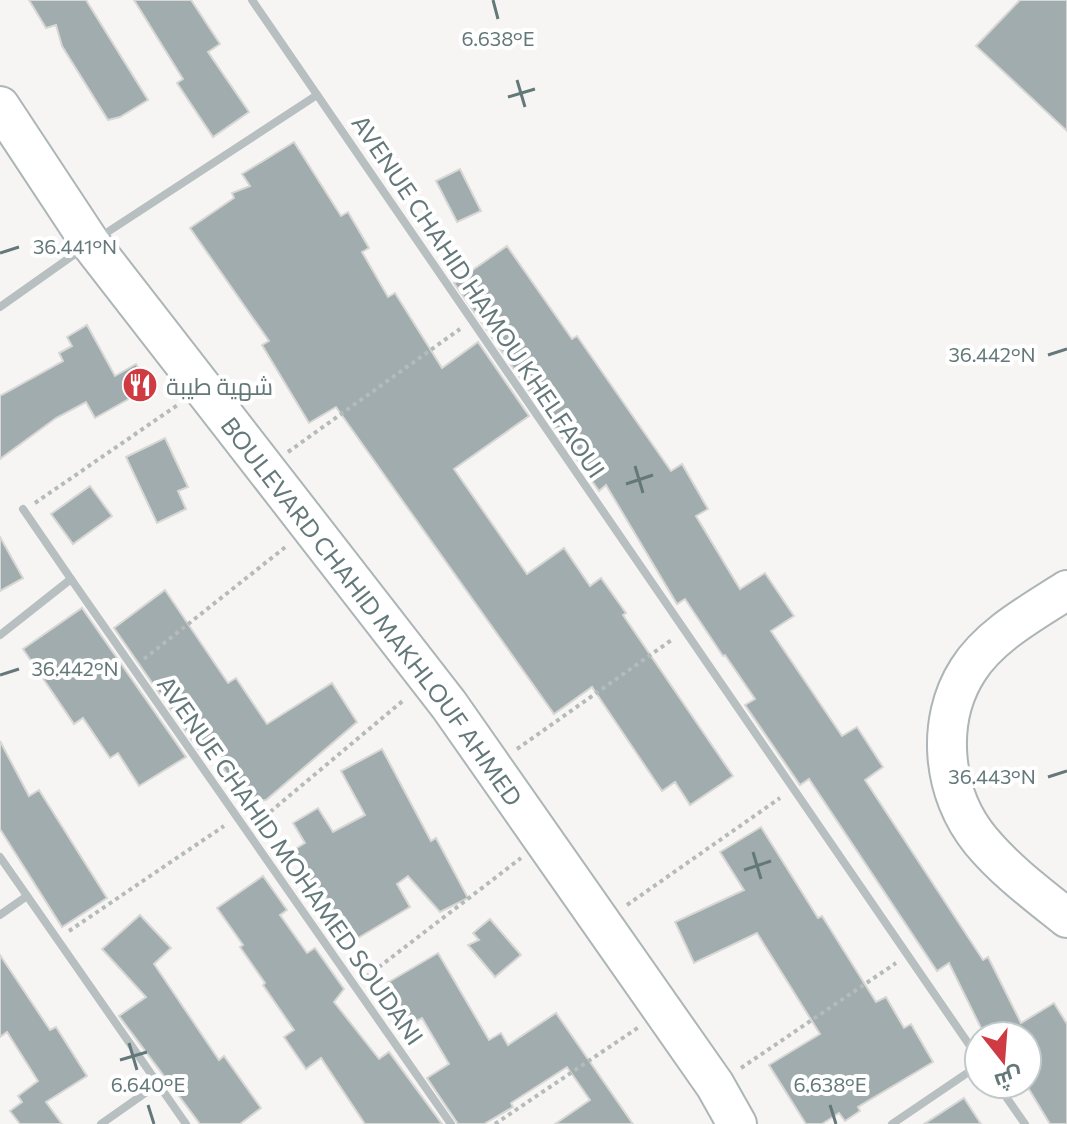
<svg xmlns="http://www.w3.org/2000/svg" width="1067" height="1124" font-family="Commissioner,Cairo,sans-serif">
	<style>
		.building { fill: #a0acad; stroke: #d7d7d5; stroke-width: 2 }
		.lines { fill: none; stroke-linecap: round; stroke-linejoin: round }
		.secondary-casing { stroke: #adb5b7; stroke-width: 42 }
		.path { stroke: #b5baba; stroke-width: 4; stroke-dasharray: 4 4; stroke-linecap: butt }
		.street { stroke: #b8bfc0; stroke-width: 8 }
		.secondary { stroke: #fff; stroke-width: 38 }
		.ticks { fill: none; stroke: #64787a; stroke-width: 3 }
		.labels { text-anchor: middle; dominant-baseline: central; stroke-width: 8; stroke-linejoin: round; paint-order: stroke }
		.street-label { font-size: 24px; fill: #64787a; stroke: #fff }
		.poi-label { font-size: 24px; fill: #64787a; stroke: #fff; text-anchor: start }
		.ticks-label { font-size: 20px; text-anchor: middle; fill: #64787a; stroke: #fff; stroke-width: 8; stroke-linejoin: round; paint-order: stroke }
	</style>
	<rect width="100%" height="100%" fill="#f6f5f3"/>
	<g class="building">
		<path d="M29,0H86L148,100L120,117L108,120L62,46L56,25L46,28Z"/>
		<path d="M134,0H191L220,44L208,52L249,112L213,137L177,83L183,79Z"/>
		<path d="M1020,0H1067V131L976,46Z"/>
		<path d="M294,142L341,216L348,212L369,248L362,252L388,297L395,293L442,368L478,342L529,416L454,469L527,574L564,548L590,586L601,578L626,613L623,615L733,776L690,805L675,782L662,791L592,687L554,714L336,407L309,423L262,345L269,341L190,228L234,198L232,193L250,186L242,174Z"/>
		<path d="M460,169L481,211L457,222L436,181Z"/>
		<path d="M507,246L572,339L577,336L671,471L682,464L708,509L696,516L740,589L765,573L794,616L771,631L842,736L857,727L883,767L865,780L983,960L988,957L1021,1023L1054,1003L1067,1024V1124H1050L1027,1086V1036H985L949,963L937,971L809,779L800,785L745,705L755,699L725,655L723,656L685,599L677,604L606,485L599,491L454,283Z"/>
		<path d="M87,325L115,376L136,364L150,387L95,418L86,402L56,418L0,459V396L63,361L59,353L72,346L67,337Z"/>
		<path d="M165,438L188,487L178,491L186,509L157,523L126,457Z"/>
		<path d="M90,486L112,516L73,544L51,514Z"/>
		<path d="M0,537L23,578L0,591Z"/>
		<path d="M165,590L228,683L236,678L267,724L332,683L357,722L266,800L251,802L243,781L235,786L207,744L198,749L114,628Z"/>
		<path d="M82,608L186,757L139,786L118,753L110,758L83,718L74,724L23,649Z"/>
		<path d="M0,741L29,796L39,790L107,898L62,927L0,829Z"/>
		<path d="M382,749L431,841L436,838L468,898L440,912L408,876L397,884L410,907L353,941L325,896L321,898L292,851L305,843L293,823L318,808L333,832L365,815L341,771Z"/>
		<path d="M761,827L818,918L822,916L876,1002L886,997L904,1028L911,1024L933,1062L858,1107L860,1111L845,1121L839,1113L822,1124H806L769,1065L820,1034L757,933L694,963L675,922L744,890L720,852Z"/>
		<path d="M263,876L287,910L280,915L307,953L315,948L344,989L334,1002L379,1059L389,1052L442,1124H365L321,1058L306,1069L284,1037L294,1030L263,985L265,983L240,947L243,945L217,908Z"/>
		<path d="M140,915L171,948L154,964L219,1060L224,1056L261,1108L240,1124H200L119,1016L146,997L102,949Z"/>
		<path d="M490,919L521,955L495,977L468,945L479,940L473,933Z"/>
		<path d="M438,953L489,1040L501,1033L508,1045L556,1013L633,1124H555L590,1100L567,1067L511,1103L513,1107L484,1124H458L427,1078L449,1064L422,1018L411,1024L387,983Z"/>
		<path d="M0,955L50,1030L56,1027L87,1076L46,1102L62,1124H20L10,1111L22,1102L18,1096L38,1081L7,1032L0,1037Z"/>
		<path d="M964,1098L981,1124H924Z"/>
	</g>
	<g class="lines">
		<defs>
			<g id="secondary">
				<path id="s1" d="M0,106L91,244L449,705L715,1085L737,1124"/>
				<path d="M1067,590C1033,612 990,635 968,670C935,721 942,794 981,841C1005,870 1037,894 1067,918"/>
			</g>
		</defs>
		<use href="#secondary" class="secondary-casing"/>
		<g class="path">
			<path d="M288,452L460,329"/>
			<path d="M35,503L179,404"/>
			<path d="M144,659L288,545"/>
			<path d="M517,749L673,639"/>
			<path d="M258,822L405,699"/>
			<path d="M627,905L780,798"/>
			<path d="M69,931L224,826"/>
			<path d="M366,977L521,858"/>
			<path d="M741,1068L896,963"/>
			<path d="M495,1124L639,1027"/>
		</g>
		<g class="street">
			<path d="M252,0L979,1059"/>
			<path d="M100,237L317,95"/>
			<path d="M0,307L82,249"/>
			<path d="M23,509L71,579"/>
			<path d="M0,635L71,579L451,1124"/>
			<path d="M0,857L186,1124"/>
			<path d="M0,915L27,896"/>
			<path d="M997,1084L1025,1124"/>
			<path d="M101,1124L158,1084"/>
			<path d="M892,1124L979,1065"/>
		</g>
		<use href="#secondary" class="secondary"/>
	</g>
	<path class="ticks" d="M493,0L498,19M517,80L525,107M508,97L535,89M0,253L19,247M1048,355L1067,349M635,466L643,493M626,484L653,475M0,675L19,669M1048,777L1067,771M753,852L761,879M744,870L771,861M129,1043L137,1070M120,1060L147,1052M148,1105L154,1124M830,1105L836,1124"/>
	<defs>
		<symbol id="restaurant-disc" viewBox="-11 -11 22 22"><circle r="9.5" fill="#ce3b43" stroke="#fff"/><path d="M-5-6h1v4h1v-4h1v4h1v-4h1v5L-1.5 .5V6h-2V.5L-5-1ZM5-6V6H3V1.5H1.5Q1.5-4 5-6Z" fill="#fff"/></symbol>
	</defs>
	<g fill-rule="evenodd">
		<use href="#restaurant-disc" x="120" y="365" width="40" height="40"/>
	</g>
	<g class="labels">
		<g class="street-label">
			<text transform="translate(479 296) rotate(56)">AVENUE CHAHID HAMOU KHELFAOUI</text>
			<text stroke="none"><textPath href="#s1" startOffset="628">BOULEVARD CHAHID MAKHLOUF AHMED</textPath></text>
			<text transform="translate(291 860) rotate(55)">AVENUE CHAHID MOHAMED SOUDANI</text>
		</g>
		<g class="poi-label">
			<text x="166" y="385">شهية طيبة</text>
		</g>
	</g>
	<g class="ticks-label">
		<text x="498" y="46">6.638°E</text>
		<text x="75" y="254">36.441°N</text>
		<text x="992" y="362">36.442°N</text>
		<text x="75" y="676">36.442°N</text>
		<text x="992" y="784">36.443°N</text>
		<text x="148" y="1092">6.640°E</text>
		<text x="830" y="1092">6.638°E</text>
	</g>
	<g transform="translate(1003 1060) rotate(163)"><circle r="38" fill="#ffffff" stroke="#c1c9ca" stroke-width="2"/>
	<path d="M0-6L14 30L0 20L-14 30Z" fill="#ce3b43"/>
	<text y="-12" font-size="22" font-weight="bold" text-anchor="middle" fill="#64787a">ش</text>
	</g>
</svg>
